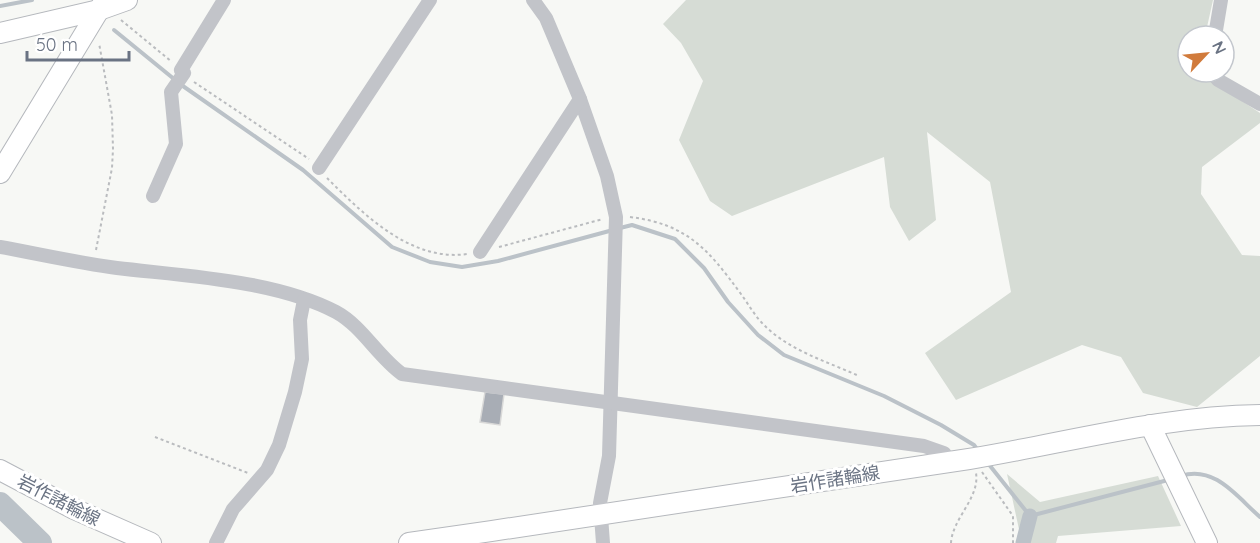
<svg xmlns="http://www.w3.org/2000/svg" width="1260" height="543" font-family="Quicksand,'Noto Sans JP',sans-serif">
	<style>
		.green { fill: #d6dcd5 }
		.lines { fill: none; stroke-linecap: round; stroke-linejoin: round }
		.stream { stroke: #bbc2c8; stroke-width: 4 }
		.canal { stroke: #bbc2c8; stroke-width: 15 }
		.river { stroke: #bbc2c8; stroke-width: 24 }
		.building { fill: #a8adb5; stroke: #d9d9d8; stroke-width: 1.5 }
		.secondary-casing { stroke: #b5b8bd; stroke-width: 22 }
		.path { stroke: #babcbf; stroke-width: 2; stroke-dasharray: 3 3; stroke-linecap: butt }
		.street { stroke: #c2c4c9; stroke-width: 14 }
		.secondary { stroke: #fff; stroke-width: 20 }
		.labels { text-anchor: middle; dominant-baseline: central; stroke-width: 6; stroke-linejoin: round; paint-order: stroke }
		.street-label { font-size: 18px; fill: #6a7383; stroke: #fff }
	</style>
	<rect width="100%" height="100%" fill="#f7f8f5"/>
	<g class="green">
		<path d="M686,0H1213L1205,36H1188V72H1198L1260,113V123L1202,167L1201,194L1242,255L1260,256V356L1197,407L1143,393L1121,357L1082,345L956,400L925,353L1011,292L990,182L927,132L936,220L909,241L890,207L884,157L732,216L710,201L679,140L703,81L681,43L663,24Z"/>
		<path d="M1007,474L1040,502L1158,476L1181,526L1058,536L1056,543H1016L1020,534Z"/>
	</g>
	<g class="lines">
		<g class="stream">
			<path d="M0,6L32,0"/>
			<path d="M114,30L174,79"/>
			<path d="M180,84L303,170L392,247L430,262L462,267L498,261L613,230"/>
			<path d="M620,228L632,225L675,239L704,268L728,302L758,335L784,355L884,396L941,425L974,445L979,452"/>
			<path d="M987,462L1030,516L1168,480"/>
			<path d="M1181,476C1215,465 1237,497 1260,517"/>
		</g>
		<path class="canal" d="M1023,543L1030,516"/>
		<path class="river" d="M0,504L40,543"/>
	</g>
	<path class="building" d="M485,392L504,394L500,425L480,422Z"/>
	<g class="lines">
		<defs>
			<g id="secondary">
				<path d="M0,33L99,10L127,0"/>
				<path d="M0,173L105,0"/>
				<path d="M1150,425L1207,543"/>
				<path d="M0,470L74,509L151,543"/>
				<path d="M409,543C596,516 783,488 969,459C1066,443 1162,416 1260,415"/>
			</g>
		</defs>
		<use href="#secondary" class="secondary-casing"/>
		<g class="path">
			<path d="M121,20L172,62"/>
			<path d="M194,82L309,159"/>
			<path d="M327,178C363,214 411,262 467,254"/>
			<path d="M630,217C687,224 708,249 741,294C749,305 756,318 766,327C791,351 828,362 859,376"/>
			<path d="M499,247L603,219"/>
			<path d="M96,250L112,168L113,149L112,115L99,43"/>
			<path d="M155,437L248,473"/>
			<path d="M982,472L1013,516V543"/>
			<path d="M951,543C952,519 980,498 976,473"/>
		</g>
		<g class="street">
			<path d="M533,0L546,18L580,99L607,176L616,217L609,456L600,503L603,543"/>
			<path d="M1215,36L1221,0"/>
			<path d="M1211,72L1218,80L1260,104"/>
			<path d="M319,168L430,0"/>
			<path d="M153,196L176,144L171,92L184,73L181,70L224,0"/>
			<path d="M0,247C39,254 78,263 117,268C185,276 275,280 336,312C362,326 378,357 402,374L924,446L944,453L950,461"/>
			<path d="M480,252L580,99"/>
			<path d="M216,543L233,509L267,470L279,445L295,392L302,359L300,320L304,300"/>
		</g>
		<use href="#secondary" class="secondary"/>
	</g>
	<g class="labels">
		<g class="street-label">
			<text transform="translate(835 479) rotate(-9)">岩作諸輪線</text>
			<text transform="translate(59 500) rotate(27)">岩作諸輪線</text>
		</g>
	</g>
	<g transform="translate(1206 54) rotate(64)"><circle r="28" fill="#ffffff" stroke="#c3c7cd" stroke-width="1.5"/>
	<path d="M0-4.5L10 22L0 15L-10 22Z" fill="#d17b3c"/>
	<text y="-9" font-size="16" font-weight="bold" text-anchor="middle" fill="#6a7383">N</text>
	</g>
	<path d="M27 51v9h102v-9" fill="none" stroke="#6a7383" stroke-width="3"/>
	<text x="36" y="51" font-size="18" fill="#6a7383" stroke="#ffffff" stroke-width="4.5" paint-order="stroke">50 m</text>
</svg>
